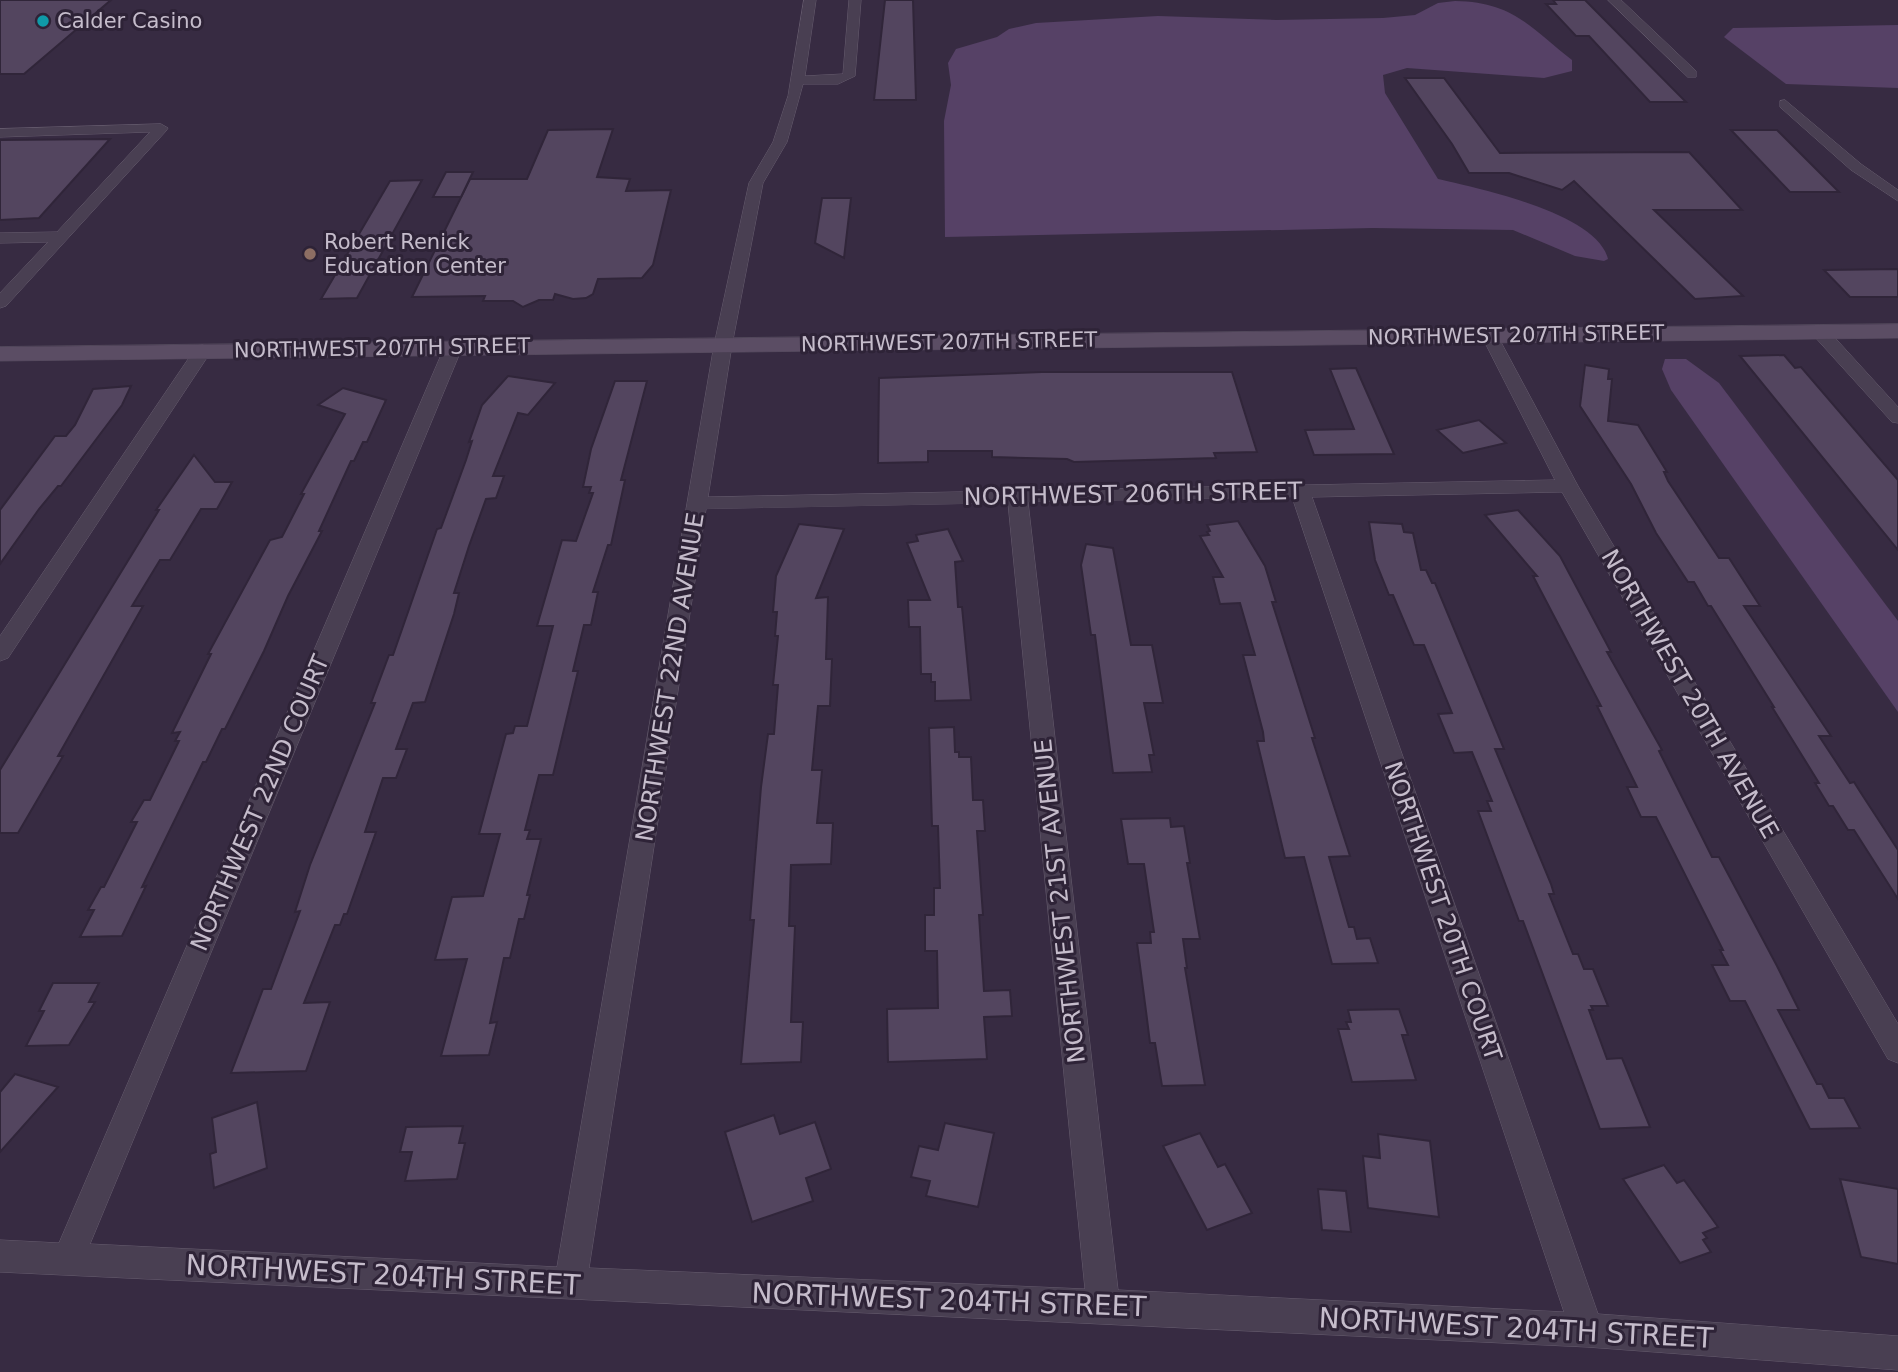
<svg xmlns="http://www.w3.org/2000/svg" width="1898" height="1372" font-family="'DejaVu Sans',sans-serif">
	<style>
		.water { fill: #564166 }
		.building { fill: #53455f; stroke: #302539; stroke-width: 2 }
		.lines { fill: none; stroke-linecap: round; stroke-linejoin: round }
		.street-casing { stroke: #675d6f; stroke-width: 1 }
		.secondary-casing { stroke: #52485b; stroke-width: 1 }
		.street { fill: #493f52; fill-rule: evenodd }
		.secondary { fill: #5b4d64; fill-rule: evenodd }
		.culture-dot { fill: #0f9aa8; stroke: #2e2337; stroke-width: 2.5 }
		.education-dot { fill: #8d6e63; stroke: #2e2337; stroke-width: 2.5 }
		.labels { text-anchor: middle; dominant-baseline: central; stroke-width: 6; stroke-linejoin: round; paint-order: stroke }
		.far-poi-label { font-size: 21px; fill: #c5bccb; stroke: #2e2337; text-anchor: start }
		.far-street-label { font-size: 21px; fill: #c5bccb; stroke: #2e2337 }
		.street-label { font-size: 24px; fill: #c5bccb; stroke: #2e2337 }
		.near-street-label { font-size: 28px; fill: #c5bccb; stroke: #2e2337 }
	</style>
	<rect width="100%" height="100%" fill="#372b42"/>
	<g class="water">
		<path d="M1455,1C1513,2 1530,27 1572,60V71L1544,78L1407,68L1383,75L1385,93L1438,179C1477,188 1597,213 1608,259L1604,261L1575,256L1513,230L1373,228L945,237L944,121L951,85L948,63L956,49L997,37L1009,29L1036,23L1158,16L1276,20L1383,18L1415,15L1438,3Z"/>
		<path d="M1898,25V88L1786,84L1724,37L1733,28Z"/>
		<path d="M1665,359H1686L1719,383L1898,621V712L1671,390L1662,369Z"/>
	</g>
	<g class="building">
		<path d="M0,0H111L24,74H0Z"/>
		<path d="M885,0H913L916,100H874Z"/>
		<path d="M1553,0H1585L1686,102H1650L1589,36H1576L1546,4H1556Z"/>
		<path d="M1405,78H1444L1500,153L1689,152L1742,210H1654L1743,296L1695,299L1574,181L1562,190L1509,173H1469L1452,144Z"/>
		<path d="M613,129L597,177L630,179L626,191L671,190L653,265L642,278L598,279L593,294L586,298L573,299L555,294L553,300H539L523,307L513,301H483L485,296L412,297L470,179H527L548,130Z"/>
		<path d="M1731,130H1777L1839,192H1790Z"/>
		<path d="M110,139L39,218L0,220V140Z"/>
		<path d="M446,172H473L461,197H433Z"/>
		<path d="M422,180L357,298L321,299L390,181Z"/>
		<path d="M822,198H851L844,258L815,243Z"/>
		<path d="M1898,269V297H1850L1824,270Z"/>
		<path d="M1784,355L1795,368L1801,367L1898,480V550L1740,356Z"/>
		<path d="M1585,365L1609,369L1608,379H1612L1608,421L1638,425L1667,472H1664L1668,481L1719,558H1729L1760,606H1744L1831,736H1819L1850,783L1854,782L1859,790L1898,850V899L1854,830H1848L1833,806H1829L1815,783H1819L1772,707H1774L1711,606H1708L1694,582H1688L1656,533L1631,484L1580,406Z"/>
		<path d="M1356,368L1394,454L1314,455L1305,430L1354,429L1330,369Z"/>
		<path d="M1042,372H1232L1257,452L1214,453L1216,458L1074,462L1067,459L992,457V451H928V462L878,463L879,378Z"/>
		<path d="M508,376L555,383L528,415L518,413L493,476H504L496,498L486,499L469,546L454,593H459L454,614L425,702L413,703L396,749H407L396,778H383L365,832H376L347,914H344L340,925H335L304,1003L330,1002L306,1071L231,1073L263,989H271L300,911L295,912L310,865L375,703H371L389,655H393L437,529L441,528L466,460L472,441L469,442L482,405Z"/>
		<path d="M615,381H647L621,480H625L611,545H608L593,592H598L591,625H584L573,671H578L553,775H539L525,830H530L527,839H541L527,895H530L524,919H519L510,958H504L490,1023L497,1022L489,1055L441,1056L467,959L435,960L452,897L483,896L500,834H479L506,734L513,733L515,726H527L553,626H537L562,540L576,541L593,493H589L591,487H583L591,449Z"/>
		<path d="M131,386L122,405L61,486H58L39,509L0,564V510L55,436H66L75,425L93,389Z"/>
		<path d="M343,388L386,400L367,442H363L354,461H351L319,531H322L288,596L264,651L225,729H222L206,762H203L142,887L146,886L122,936L80,937L94,910H88L101,887H104L137,822H131L144,800H150L179,741H175L180,732L172,733L211,654H208L270,540L282,537L304,494H301L345,414L318,405Z"/>
		<path d="M1479,420L1506,443L1463,453L1437,430Z"/>
		<path d="M194,455L215,482H232L217,509H201L170,560H160L132,606H143L58,756H63L18,833H0V770L159,510H156Z"/>
		<path d="M1518,510L1560,556L1611,652H1607L1662,750L1659,751L1712,857H1719L1777,966L1799,1010H1778L1817,1084H1822L1829,1098H1844L1860,1128L1810,1129L1745,1001H1730L1712,965H1728L1720,950H1723L1656,817H1641L1627,787H1637L1597,706H1601L1533,576H1537L1485,515Z"/>
		<path d="M1238,521L1265,566L1276,602H1272L1315,738H1312L1350,856L1329,857L1349,927H1354L1357,939L1370,938L1378,963L1332,964L1304,857L1285,858L1257,741H1264L1263,732L1243,655H1255L1240,603L1220,604L1213,577H1223L1200,536L1209,535L1207,532L1210,531L1207,525Z"/>
		<path d="M1369,522L1402,524L1404,532L1413,533L1421,570H1426L1432,583H1435L1504,749H1495L1551,884L1554,894H1549L1573,954H1578L1584,969H1593L1608,1006H1591L1593,1010H1589L1607,1059L1622,1058L1650,1127L1600,1129L1523,921H1519L1478,811H1491L1487,801H1492L1472,752L1454,753L1438,714L1452,713L1424,645H1414L1393,595H1389L1375,560Z"/>
		<path d="M799,524L844,529L816,598L828,597L826,659H832L830,706H818L812,770H822L817,823H833L831,864L791,865L789,926H795L791,1022H803L801,1062L741,1064L754,920H750L761,787L768,734H774L778,685H773L778,636H775L777,612H773L776,576Z"/>
		<path d="M948,529L963,561L955,562L958,607H962L971,700L935,701V682H931V674H921L920,627H909L908,600H930L907,543L918,541L916,535Z"/>
		<path d="M1086,544L1113,548L1131,645H1152L1163,703H1144L1154,755H1149L1152,772L1113,773L1095,635H1091L1081,565Z"/>
		<path d="M954,727L955,752H959V757H971L973,800H983L985,831H977L983,915H979L984,991L1010,990L1012,1016L984,1017L987,1059L888,1062L887,1009L938,1008L937,951H925V915H934V888H940L938,826H932L929,728Z"/>
		<path d="M1170,818L1171,827L1184,826L1190,863H1187L1200,939H1183L1187,968H1185L1205,1085L1162,1086L1155,1043H1150L1146,1011L1137,943H1151L1150,932H1154L1144,864H1128L1121,819Z"/>
		<path d="M53,983H99L89,1002H95L69,1045L26,1046L44,1011H39Z"/>
		<path d="M1399,1009L1408,1035H1402L1416,1080L1352,1082L1338,1029H1349L1346,1022H1351L1348,1010Z"/>
		<path d="M15,1074L58,1087L0,1152V1092Z"/>
		<path d="M257,1102L267,1168L214,1188L210,1154L216,1152L212,1118Z"/>
		<path d="M774,1115L780,1134L815,1122L831,1169L806,1178L813,1201L752,1222L725,1132Z"/>
		<path d="M945,1123L994,1133L978,1207L926,1196L930,1181L911,1177L919,1146L938,1150Z"/>
		<path d="M463,1126L459,1143H465L457,1179L405,1181L412,1152H400L406,1127Z"/>
		<path d="M1200,1133L1218,1167L1225,1164L1252,1213L1207,1230L1163,1146Z"/>
		<path d="M1378,1134L1430,1141L1439,1217L1368,1208L1363,1156L1380,1158Z"/>
		<path d="M1664,1165L1677,1183L1684,1180L1718,1227L1703,1233L1707,1238L1703,1240L1711,1252L1680,1263L1623,1179Z"/>
		<path d="M1840,1179L1898,1189V1264L1861,1257Z"/>
		<path d="M1318,1189L1346,1191L1351,1232L1322,1230Z"/>
	</g>
	<g class="lines">
		<defs>
			<g id="street">
				<path d="M804,0H816L805,76L843,74L849,0H861L855,76L838,84H803L787,142L763,183L732,345L708,497L1555,480L1481,335L1483,331H1495L1578,486L1898,1024V1063L1888,1059L1562,492L1312,497L1598,1314L1898,1336V1370L1587,1347L0,1272V1240L59,1243L444,348L453,343L462,348L90,1244L557,1267L714,345L749,183L773,142L788,96ZM1292,497L1564,1312L1118,1290L1028,502ZM1008,503L1085,1289L589,1268L706,509Z"/>
				<path d="M1608,0H1621L1696,71V77H1688Z"/>
				<path d="M1785,100L1861,164L1898,190V201L1851,170L1780,107V101Z"/>
				<path d="M161,124L168,128L166,131L6,306L0,308V293L48,242L0,243V233L57,232L150,132L0,137V129Z"/>
				<path d="M1820,327L1826,328L1898,407V423L1892,422L1814,336L1812,332Z"/>
				<path d="M203,345L212,350L8,658L0,661V636L197,346Z"/>
			</g>
			<path id="secondary" d="M1898,324V338L0,361V347Z"/>
		</defs>
		<use href="#street" class="street-casing"/>
		<use href="#secondary" class="secondary-casing"/>
		<use href="#street" class="street"/>
		<use href="#secondary" class="secondary"/>
	</g>
	<circle class="culture-dot" cx="43" cy="21" r="7"/>
	<circle class="education-dot" cx="310" cy="254" r="7"/>
	<g class="labels">
		<g class="far-poi-label">
			<text x="57" y="21">Calder Casino</text>
			<text x="324" y="242">Robert Renick<tspan x="324" dy="24">Education Center</tspan></text>
		</g>
		<g class="far-street-label">
			<text transform="translate(1516 335) rotate(-1)">NORTHWEST 207TH STREET</text>
			<text transform="translate(949 342) rotate(-1)">NORTHWEST 207TH STREET</text>
			<text transform="translate(382 348) rotate(-1)">NORTHWEST 207TH STREET</text>
		</g>
		<g class="street-label">
			<text transform="translate(1133 494) rotate(-1)">NORTHWEST 206TH STREET</text>
			<text transform="translate(670 677) rotate(-81)">NORTHWEST 22ND AVENUE</text>
			<text transform="translate(1690 694) rotate(60)">NORTHWEST 20TH AVENUE</text>
			<text transform="translate(260 803) rotate(-67)">NORTHWEST 22ND COURT</text>
			<text transform="translate(1060 901) rotate(-96)">NORTHWEST 21ST AVENUE</text>
			<text transform="translate(1443 911) rotate(71)">NORTHWEST 20TH COURT</text>
		</g>
		<g class="near-street-label">
			<text transform="translate(383 1275) rotate(3)">NORTHWEST 204TH STREET</text>
			<text transform="translate(949 1300) rotate(2)">NORTHWEST 204TH STREET</text>
			<text transform="translate(1516 1328) rotate(3)">NORTHWEST 204TH STREET</text>
		</g>
	</g>
</svg>
